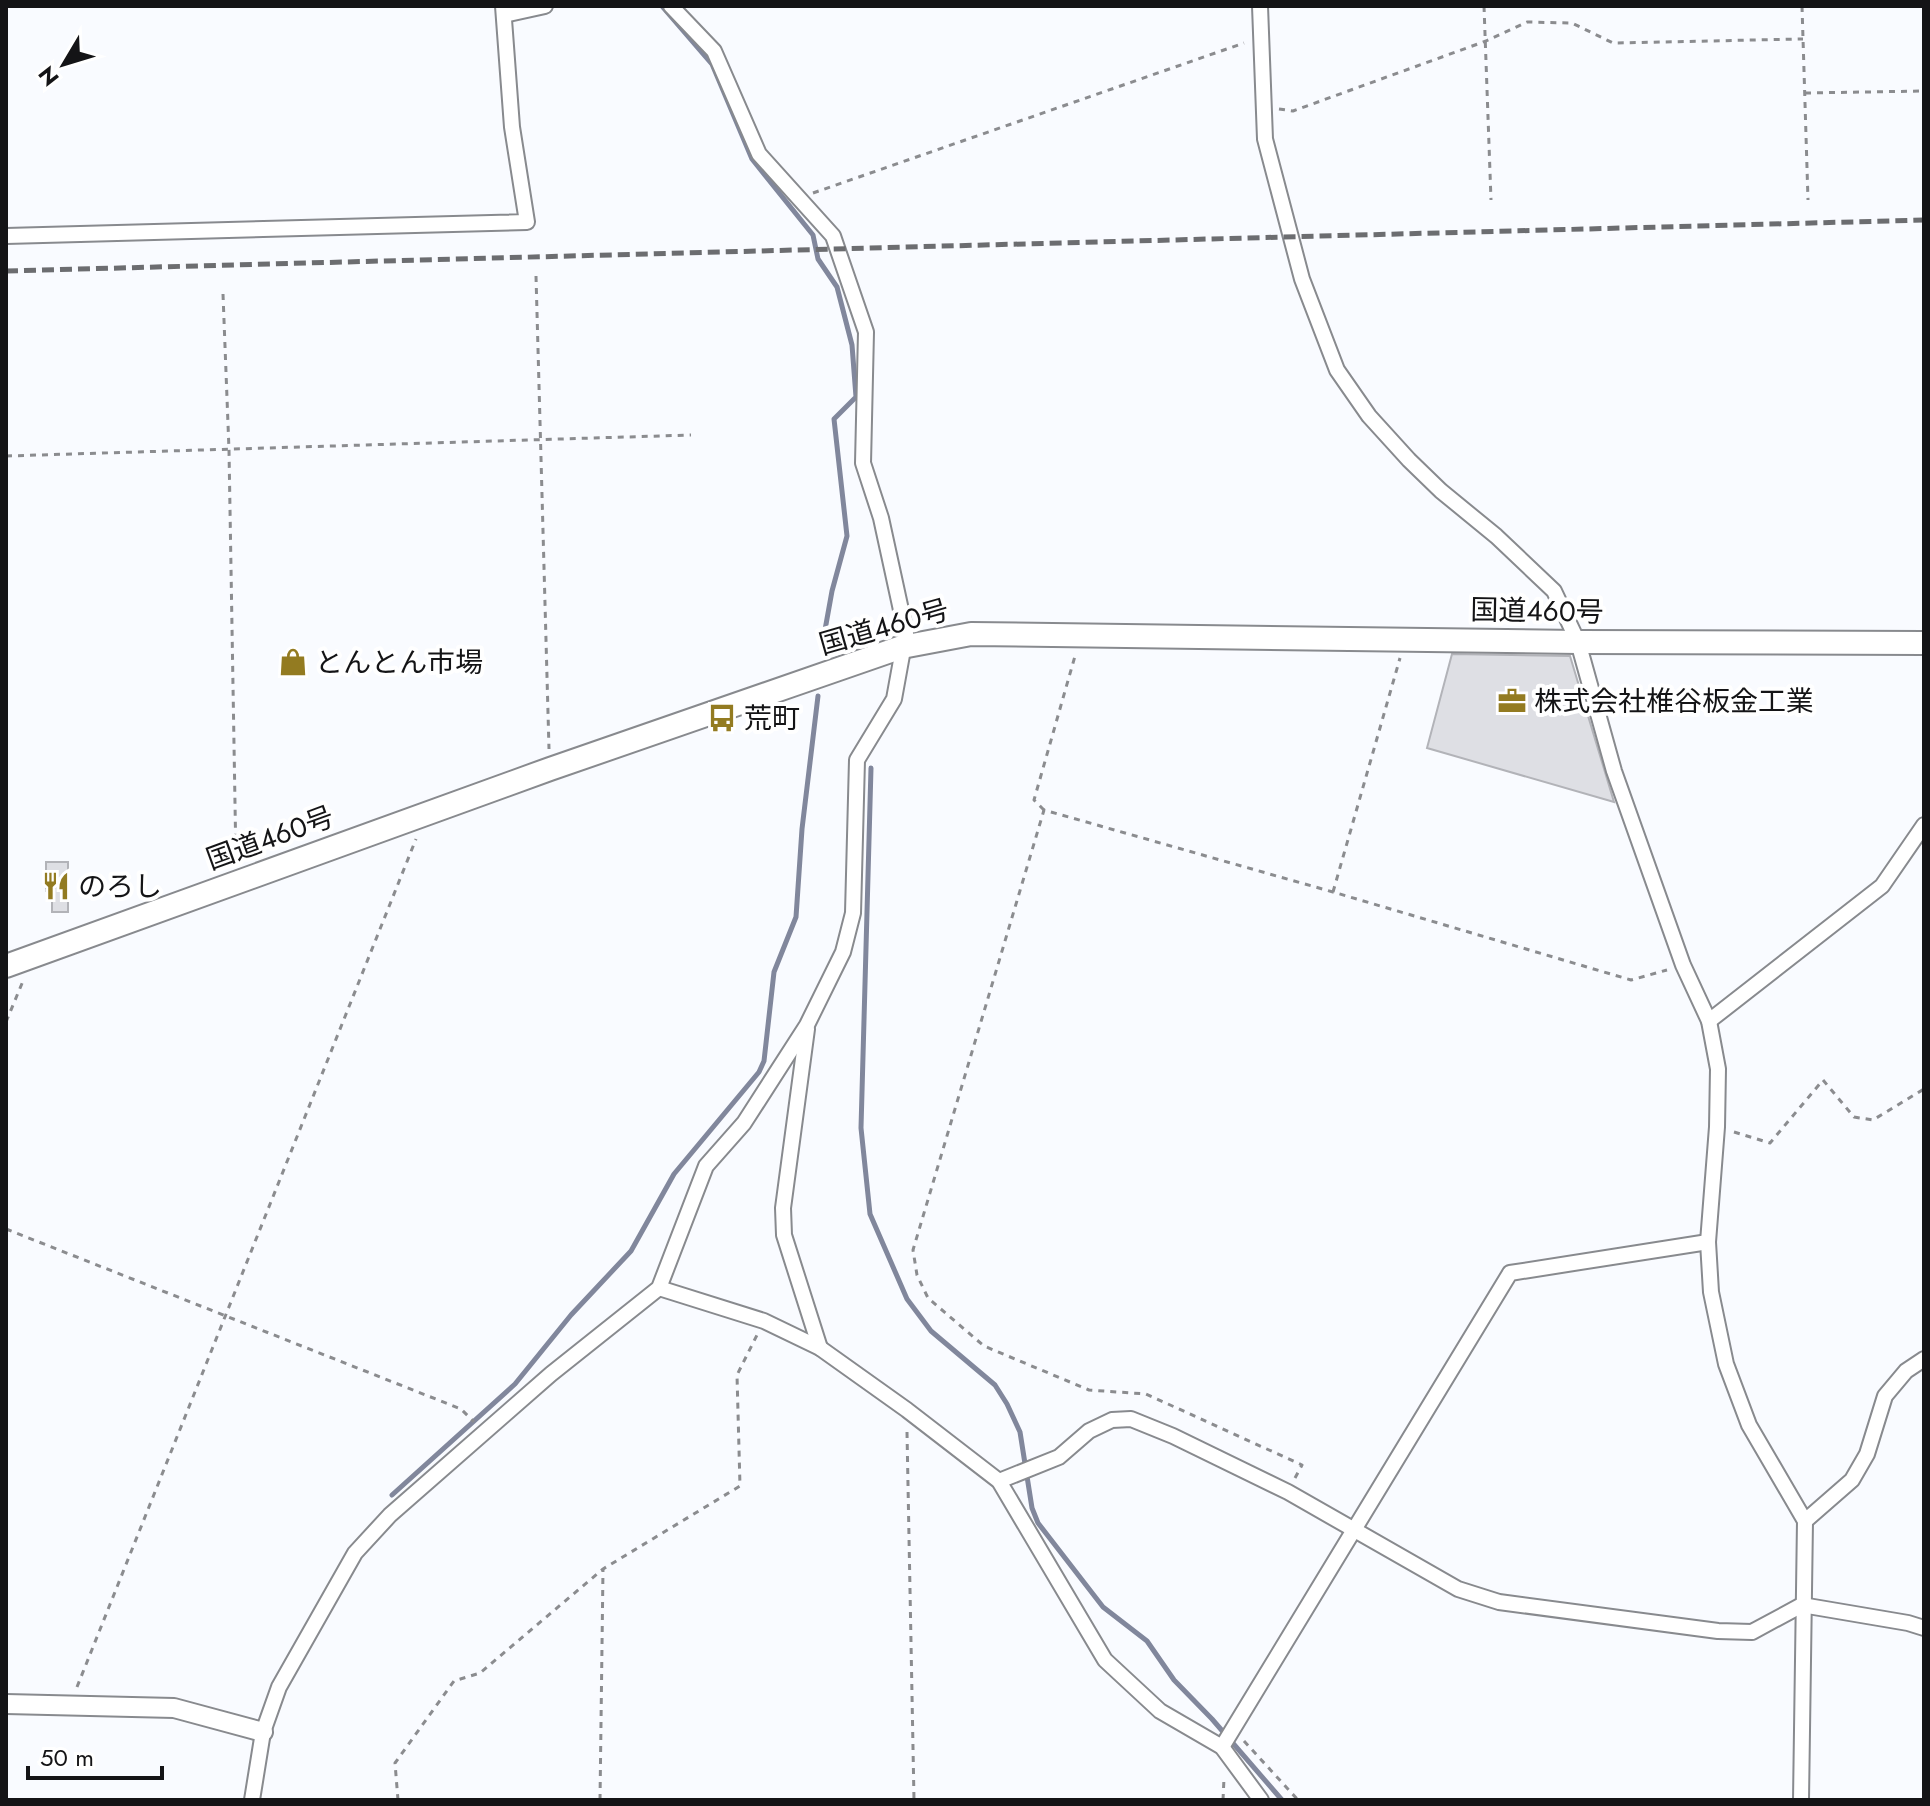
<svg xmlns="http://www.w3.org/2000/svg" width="1930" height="1806" font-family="Jost,'Noto Sans JP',sans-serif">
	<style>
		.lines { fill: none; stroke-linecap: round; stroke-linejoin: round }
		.stream { stroke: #81879c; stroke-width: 5 }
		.building { fill: #dedfe4; stroke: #b2b3b8; stroke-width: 2 }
		.minor-casing { stroke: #888a8e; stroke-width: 18 }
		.tertiary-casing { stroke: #888a8e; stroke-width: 22 }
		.trunk-casing { stroke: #888a8e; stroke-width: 26 }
		.path { stroke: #8b8c8f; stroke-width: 3; stroke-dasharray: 6 6; stroke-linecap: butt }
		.minor { stroke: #fff; stroke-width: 14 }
		.tertiary { stroke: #fff; stroke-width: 18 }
		.trunk { stroke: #fff; stroke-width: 22 }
		.rail { stroke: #6c6d70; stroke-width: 5; stroke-dasharray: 12 6; stroke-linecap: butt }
		.labels { text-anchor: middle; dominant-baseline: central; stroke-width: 8; stroke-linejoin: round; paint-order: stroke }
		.street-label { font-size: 28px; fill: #141416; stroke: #fff }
		.poi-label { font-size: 28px; fill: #141416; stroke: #fff; text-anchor: start }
	</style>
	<rect width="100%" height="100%" fill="#f9fbff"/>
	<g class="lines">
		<g class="stream">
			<path d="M662,6L712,64L752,159L813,235L818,259L837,287L852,345L856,397L834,419L847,536L832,591L823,641"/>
			<path d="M871,768L861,1128L870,1214L907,1299L931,1331L995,1385L1007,1404L1020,1432L1032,1508L1038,1523L1103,1607L1147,1641L1174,1680L1212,1719L1282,1800"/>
			<path d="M392,1495L515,1384L571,1315L631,1251L674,1174L759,1072L764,1061L774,972L796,917L802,829L818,696"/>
		</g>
	</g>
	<g class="building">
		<path d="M1452,654L1570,656L1614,802L1427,748Z"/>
		<path d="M46,862H68V912H52V891H46Z"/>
	</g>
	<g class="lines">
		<defs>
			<g id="minor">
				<path d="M1260,6L1265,139L1302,279L1337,370L1369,416L1409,460L1441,491L1496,536L1554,591L1578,642L1614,771L1683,965L1709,1021L1718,1069L1717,1127L1708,1242L1711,1292L1726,1364L1749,1425L1805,1521L1801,1800"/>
				<path d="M504,15L545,6"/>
				<path d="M6,236L527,222L512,127L503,6"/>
				<path d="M1709,1021L1882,886L1924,825"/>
				<path d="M807,1029L783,1208L784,1235L820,1348"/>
				<path d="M659,1288L764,1321L820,1348L907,1410L999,1481L1105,1660L1160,1711L1222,1747L1261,1800"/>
				<path d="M999,1481L1059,1457L1089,1431L1112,1420L1131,1419L1173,1436L1288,1492L1458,1589L1499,1602L1718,1631L1752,1632L1802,1605L1908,1623L1924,1628"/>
				<path d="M1805,1521L1852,1480L1867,1454L1885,1396L1906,1371L1924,1359"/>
				<path d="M1222,1747L1510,1273L1708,1242"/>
				<path d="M252,1800L263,1732L279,1687L355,1553L390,1515L551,1374L659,1288L706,1166L744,1123L807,1025L843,952L853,913L857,760L894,699L906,633L881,518L863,463L866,332L833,236L759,154L714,51L671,6"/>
			</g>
			<path id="tertiary" d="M6,1704L174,1708L263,1732"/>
			<path id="trunk" d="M6,966L550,769L902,647L971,634L1578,642L1924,643"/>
		</defs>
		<use href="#minor" class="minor-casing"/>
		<use href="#tertiary" class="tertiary-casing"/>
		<use href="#trunk" class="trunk-casing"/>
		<g class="path">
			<path d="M1484,6L1491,200"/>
			<path d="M1802,6L1808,200"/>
			<path d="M1805,93L1924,91"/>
			<path d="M1279,109L1293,111L1486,41L1527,22L1572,23L1613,43L1803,39"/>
			<path d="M813,193L1244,43"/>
			<path d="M536,276L549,749"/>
			<path d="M223,294L229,450L236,862"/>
			<path d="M6,456L691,435"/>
			<path d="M1044,810L1034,800L1075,656"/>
			<path d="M1333,892L1400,658"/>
			<path d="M6,1022L23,981"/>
			<path d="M1734,1132L1770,1143L1823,1080L1854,1117L1873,1120L1924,1089"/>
			<path d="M6,1229L461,1409L474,1422"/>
			<path d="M907,1432L914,1800"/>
			<path d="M1295,1478L1302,1465L1146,1394L1089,1390L984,1346L928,1298L917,1275L913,1250L1044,810L1333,892L1631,980L1667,970"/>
			<path d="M77,1687L416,839"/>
			<path d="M1244,1741L1298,1800"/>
			<path d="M398,1800L395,1763L454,1681L480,1673L603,1569L740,1486L737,1375L757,1335"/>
			<path d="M600,1800L603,1569"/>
			<path d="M1223,1800L1224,1778"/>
		</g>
		<use href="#minor" class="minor"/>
		<use href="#tertiary" class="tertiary"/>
		<use href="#trunk" class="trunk"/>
		<path class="rail" d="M6,271L1924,220"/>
	</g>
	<defs>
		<symbol id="shop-bare" viewBox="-9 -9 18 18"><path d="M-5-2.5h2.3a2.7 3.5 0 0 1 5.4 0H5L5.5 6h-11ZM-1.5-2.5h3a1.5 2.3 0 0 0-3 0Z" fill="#937b21" stroke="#fff" stroke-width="2.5" paint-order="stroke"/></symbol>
		<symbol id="office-bare" viewBox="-9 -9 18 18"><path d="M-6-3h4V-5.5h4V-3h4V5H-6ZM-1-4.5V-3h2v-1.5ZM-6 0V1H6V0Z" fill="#937b21" stroke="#fff" stroke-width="2.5" paint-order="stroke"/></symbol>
		<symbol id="bus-bare" viewBox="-9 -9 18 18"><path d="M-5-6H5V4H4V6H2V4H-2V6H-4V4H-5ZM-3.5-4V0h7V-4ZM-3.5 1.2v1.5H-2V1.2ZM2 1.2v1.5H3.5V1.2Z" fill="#937b21" stroke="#fff" stroke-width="2.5" paint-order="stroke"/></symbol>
		<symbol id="restaurant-bare" viewBox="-9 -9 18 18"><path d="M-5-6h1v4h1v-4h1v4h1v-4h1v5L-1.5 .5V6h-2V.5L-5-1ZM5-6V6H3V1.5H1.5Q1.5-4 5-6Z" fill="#937b21" stroke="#fff" stroke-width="2.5" paint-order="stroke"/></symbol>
	</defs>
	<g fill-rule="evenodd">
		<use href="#shop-bare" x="273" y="642" width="40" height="40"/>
		<use href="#office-bare" x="1492" y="681" width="40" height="40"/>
		<use href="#bus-bare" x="702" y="698" width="40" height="40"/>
		<use href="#restaurant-bare" x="36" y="866" width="40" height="40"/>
	</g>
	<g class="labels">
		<g class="street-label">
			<text transform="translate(1537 611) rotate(1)">国道460号</text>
			<text transform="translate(884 627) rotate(-16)">国道460号</text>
			<text transform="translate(270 838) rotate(-20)">国道460号</text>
		</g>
		<g class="poi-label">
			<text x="315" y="662">とんとん市場</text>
			<text x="1534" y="701">株式会社椎谷板金工業</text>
			<text x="744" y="718">荒町</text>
			<text x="78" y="886">のろし</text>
		</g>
	</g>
	<rect width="1930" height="1806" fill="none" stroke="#141416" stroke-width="16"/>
	<g transform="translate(64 64) rotate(232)" stroke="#ffffff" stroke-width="6" paint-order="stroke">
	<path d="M0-6L14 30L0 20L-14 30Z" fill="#141416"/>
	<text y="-12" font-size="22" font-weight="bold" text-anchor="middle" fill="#141416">N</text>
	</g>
	<path d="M28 1766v12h134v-12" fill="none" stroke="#141416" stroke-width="4"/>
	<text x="40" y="1766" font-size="24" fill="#141416" stroke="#ffffff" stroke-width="6" paint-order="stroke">50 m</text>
</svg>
